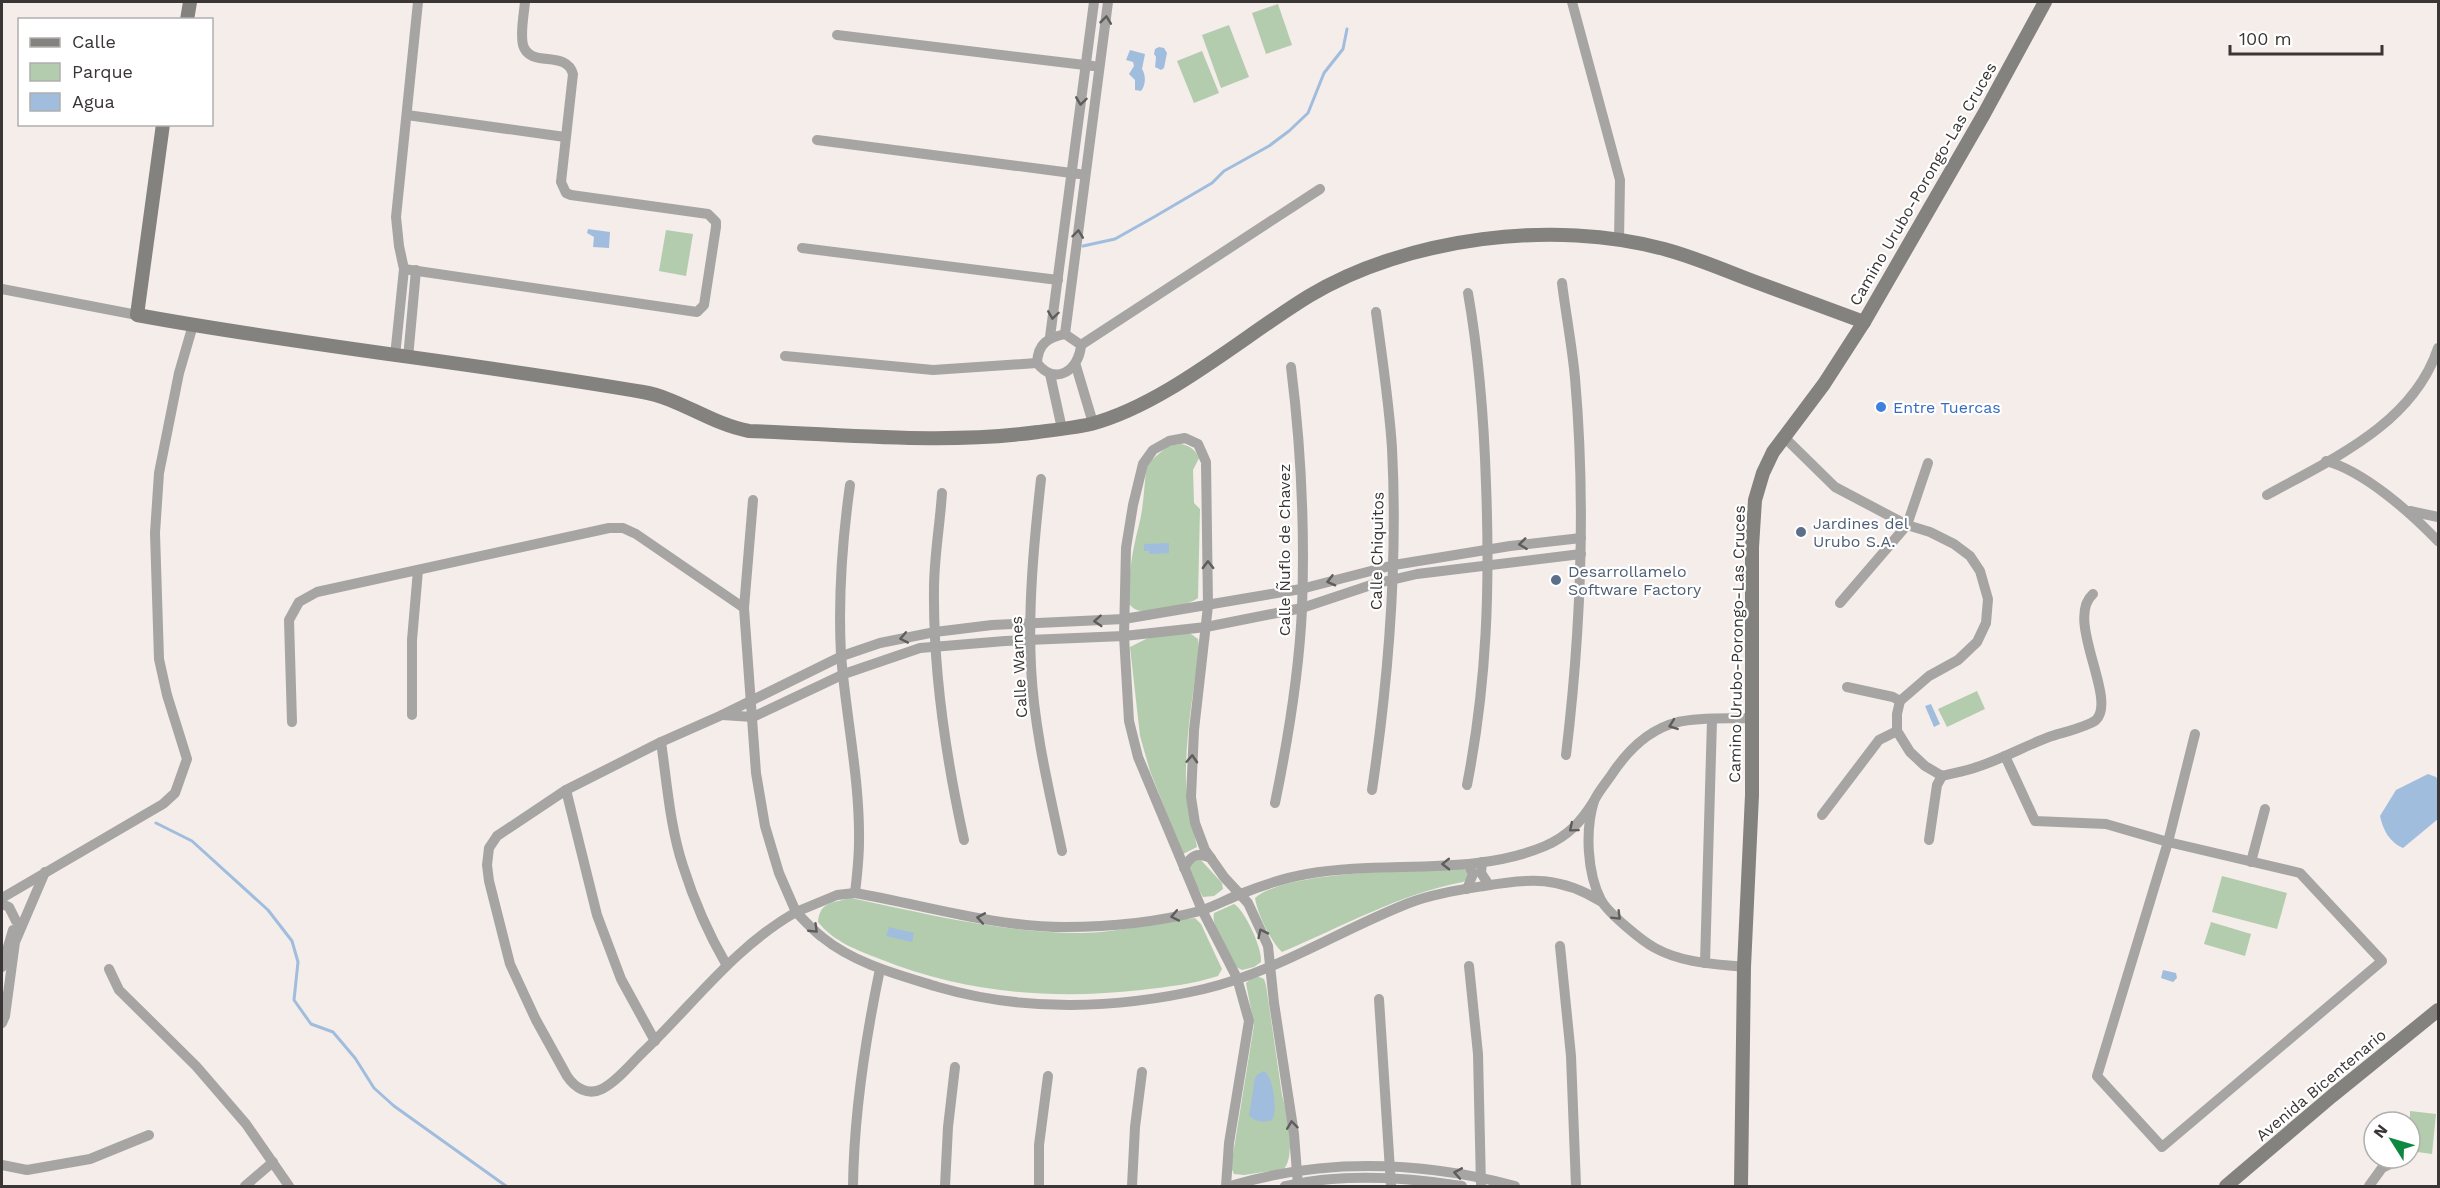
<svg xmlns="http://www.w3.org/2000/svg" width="2440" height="1188" font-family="'Work Sans',sans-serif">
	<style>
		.green { fill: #b3ccad }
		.water { fill: #a0bdde }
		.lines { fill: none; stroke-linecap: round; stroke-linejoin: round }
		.stream { stroke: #a0bdde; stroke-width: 3 }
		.street { stroke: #a6a5a3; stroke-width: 10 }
		.secondary { stroke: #83827e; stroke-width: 14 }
		.oneway { stroke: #5f5d5c }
		.shop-dot { fill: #3f7fe0; stroke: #fff; stroke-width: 2 }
		.service-dot { fill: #5c6f8a; stroke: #fff; stroke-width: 2 }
		.labels { text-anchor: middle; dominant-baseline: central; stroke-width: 4.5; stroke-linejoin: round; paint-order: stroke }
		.street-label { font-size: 16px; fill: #393635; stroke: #fff }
		.shop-label { font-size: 16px; fill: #366cbe; stroke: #fff; text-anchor: start }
		.service-label { font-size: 16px; fill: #4e5e75; stroke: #fff; text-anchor: start }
	</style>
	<rect width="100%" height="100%" fill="#f4edea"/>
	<g class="green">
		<path d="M1278,4L1292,45L1266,54L1252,13Z"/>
		<path d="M1229,25L1249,77L1221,88L1202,35Z"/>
		<path d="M1202,51L1219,93L1194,103L1177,61Z"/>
		<path d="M666,230L693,234L686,276L659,271Z"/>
		<path d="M1181,444C1190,446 1195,449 1199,458L1193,470L1194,503L1200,509L1198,598C1190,605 1147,614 1137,610C1134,609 1131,606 1129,604C1128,578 1132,551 1139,525C1144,506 1144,484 1147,464L1168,446Z"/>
		<path d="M1182,633L1191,634L1198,639L1199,647C1194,691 1185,737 1186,782C1186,804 1193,825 1197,847L1183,854L1150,771L1140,736L1130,647L1150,637Z"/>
		<path d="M1977,691L1985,709L1947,727L1938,709Z"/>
		<path d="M1200,859L1222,883L1223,889L1214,896L1203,897L1188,871L1189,862Z"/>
		<path d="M1463,868L1468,872L1469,878L1463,882C1399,894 1342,927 1282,952C1271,942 1257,913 1255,898C1288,870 1417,871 1463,868Z"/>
		<path d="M2222,876L2287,893L2277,929L2212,912Z"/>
		<path d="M851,898C927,914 1003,933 1081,933C1120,933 1157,921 1195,918L1201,924L1222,969L1218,976C1193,984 1167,987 1141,990C1052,1000 964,993 880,959C857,950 834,942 818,922C820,901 833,903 851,898Z"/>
		<path d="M1234,904C1245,910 1263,950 1261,962L1254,967L1242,970C1239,968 1235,967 1233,964C1225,956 1211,923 1214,913Z"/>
		<path d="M2211,922L2251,934L2245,956L2204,944Z"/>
		<path d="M1257,976L1264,979L1266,985L1282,1095C1287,1113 1296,1154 1284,1169L1244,1175L1234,1174L1231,1167L1254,1025L1246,983L1251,978Z"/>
		<path d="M2410,1111L2436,1114L2432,1154L2410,1151Z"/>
	</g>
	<g class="water">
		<path d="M1159,47L1164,48L1167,53L1164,68L1161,70L1155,67L1156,57L1154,54L1155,49Z"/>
		<path d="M1130,50L1145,54L1142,69C1146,75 1146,85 1141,91L1135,90V80L1129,74L1134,66L1133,62L1126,60Z"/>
		<path d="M588,229L610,232L609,248L593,247L594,237L587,233Z"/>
		<path d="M1169,543V553L1149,554V551H1144V544Z"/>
		<path d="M1931,704L1940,724L1934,727L1925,706Z"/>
		<path d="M2428,774L2436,777L2438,781V819L2403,848C2390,843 2383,830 2380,816L2396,790Z"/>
		<path d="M889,927L914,933L912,942L886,936Z"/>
		<path d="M2163,970L2176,973L2177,978L2173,982L2161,978Z"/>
		<path d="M1264,1071C1273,1076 1278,1111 1272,1120C1262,1123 1257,1122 1249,1116L1255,1078L1258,1074Z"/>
	</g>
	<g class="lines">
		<g class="stream">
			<path d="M1083,246L1115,239L1154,217L1212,183L1224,171L1269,146L1289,131L1308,113L1324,73L1343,49L1347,29"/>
			<path d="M156,823L192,841L268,910L292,941L298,962L294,1000L311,1024L333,1032L355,1058L374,1088L394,1106L506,1186"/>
		</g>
		<g class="street">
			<path d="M1572,2L1620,180L1619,240"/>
			<path d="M837,35L1093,66"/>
			<path d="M407,115L565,137"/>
			<path d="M817,140L1079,174"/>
			<path d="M802,248L1058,280"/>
			<path d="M404,269L697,312L704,305L716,227V222L708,214L571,195L566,193L561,182L573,74C566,49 530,69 523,45C520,33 524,14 525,2"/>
			<path d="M1562,283C1566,315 1572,346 1575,378C1586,504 1581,630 1566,755"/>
			<path d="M2,289L137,315"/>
			<path d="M1065,334L1108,2"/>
			<path d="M1065,334L1081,345C1079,371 1055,386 1037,363C1038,343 1048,338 1065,334Z"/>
			<path d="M1050,337L1094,2"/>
			<path d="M1081,345L1320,189"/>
			<path d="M395,356L404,269L399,246L396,217L418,2"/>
			<path d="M785,356L933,370L1037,363"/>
			<path d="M408,358L416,270"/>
			<path d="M1076,366L1093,423"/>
			<path d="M1050,374L1062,429"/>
			<path d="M1784,437L1835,487L1907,525L1930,532L1954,544L1970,556L1980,571L1988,599L1986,623L1977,642L1958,660L1929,676L1900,701L1897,714V731L1910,752L1925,766L1942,776C1954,773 1966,771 1977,767C2002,759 2025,746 2049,737C2060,733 2088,727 2096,720C2118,699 2064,619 2093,594"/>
			<path d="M2326,461C2364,471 2411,513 2438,541"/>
			<path d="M1041,479C1034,542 1028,604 1031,667C1034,729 1049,790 1062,851"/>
			<path d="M850,485C842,542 838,598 841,655C846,717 860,780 859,842C859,859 857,876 855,893"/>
			<path d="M942,493C940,525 934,557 934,589C933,674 946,758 964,840"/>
			<path d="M2267,495C2332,459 2413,424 2438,348"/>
			<path d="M2410,511L2438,517"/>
			<path d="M1581,538L1510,546L1394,565L1301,589L1124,619L992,625L935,632L880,643L842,656L722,715L753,717L844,674L920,648L1005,641L1124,636L1206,627L1302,608L1374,584L1417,574L1581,554"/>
			<path d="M1840,603L1907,525L1928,463"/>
			<path d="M1847,687L1893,697L1900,701"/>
			<path d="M412,715V640L418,570"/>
			<path d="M722,715L661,742L566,790L497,836L489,848L487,865L489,881L510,964L536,1020L567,1076C575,1088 588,1096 602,1089C616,1082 629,1066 640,1055C692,1006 733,948 796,912L779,873L765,826L756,773L744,608L753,500"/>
			<path d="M292,722L289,620L299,602L317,592L609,528H623L636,534L744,608"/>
			<path d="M661,742C667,783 670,827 683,866C694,901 708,933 726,964"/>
			<path d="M2005,756L2035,821L2106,824L2168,842L2300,873L2382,961L2162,1147L2097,1076L2168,842L2195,734"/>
			<path d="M1467,785C1487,683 1490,587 1486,484C1484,420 1479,356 1468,293"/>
			<path d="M566,790L597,915L621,979L655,1041"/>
			<path d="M1372,790C1389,676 1398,563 1392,448C1389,402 1382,357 1376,312"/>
			<path d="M1594,801C1581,822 1568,836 1545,846C1472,877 1384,860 1307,874C1284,878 1260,886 1238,895C1226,900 1213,907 1200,911C1157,922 1110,927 1065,927C994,927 924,905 855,893L837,895L796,912C804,920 813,930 822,937C855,964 899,975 938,987C1024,1012 1117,1009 1204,989C1276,972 1340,930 1409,903C1432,894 1459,890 1484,886C1530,878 1560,876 1602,902"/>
			<path d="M1275,803C1288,740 1299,673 1302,609C1305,528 1301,447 1291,367"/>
			<path d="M1822,815L1879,740L1897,731"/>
			<path d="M1929,840L1937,785L1942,776"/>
			<path d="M1482,862L1481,873L1489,885"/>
			<path d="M2251,862L2265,809"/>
			<path d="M1184,868C1191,855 1197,852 1211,858"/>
			<path d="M1467,889L1473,874L1468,864"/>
			<path d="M2,898L163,804L175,793L187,759L167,695L159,659L155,533L159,473L179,373L193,325"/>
			<path d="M2,904L9,907L16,921"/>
			<path d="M1560,946L1571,1056L1576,1186"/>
			<path d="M1705,963L1712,720"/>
			<path d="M1469,966L1478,1054L1481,1186"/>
			<path d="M2,967L13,930"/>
			<path d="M1744,967C1715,964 1682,963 1655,948C1642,941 1608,913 1601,900C1587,873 1585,830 1594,801C1598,792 1606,783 1612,774C1628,750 1649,729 1678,722C1702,717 1728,719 1752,718"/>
			<path d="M109,969L119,990L196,1066L246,1124L289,1186"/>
			<path d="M1379,999L1391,1186"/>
			<path d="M2,1023L5,1016L15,942L45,872"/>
			<path d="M2,1165L27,1170L90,1159L149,1135"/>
			<path d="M245,1186L273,1162"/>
			<path d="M853,1186C854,1112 865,1041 880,969"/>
			<path d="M945,1186L948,1127L955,1067"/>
			<path d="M1039,1186V1145L1048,1076"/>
			<path d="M1132,1186L1135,1127L1142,1072"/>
			<path d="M1226,1186L1229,1143L1249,1021L1237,978L1202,910L1138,757L1129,721L1124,636L1126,548L1133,505L1143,464L1153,450L1169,441L1185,438L1198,444L1206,462L1208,606L1194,730L1191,797L1195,823L1205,850L1224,877L1248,903L1268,946L1274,1003L1294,1134L1298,1186"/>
			<path d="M1230,1186C1324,1158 1420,1161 1515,1186"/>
			<path d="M1285,1186C1342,1173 1405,1177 1462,1186"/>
			<path d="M2369,1186L2382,1168L2390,1164L2394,1158"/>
		</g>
		<g class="secondary">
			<path d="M187,20L190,2"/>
			<path d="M163,124L137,315C305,346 475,363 643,392C679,398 711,424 749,431C845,434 943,445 1038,432C1055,430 1073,428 1091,424C1166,404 1242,337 1309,296C1407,237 1555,219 1664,249C1694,257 1724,270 1753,281C1790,295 1827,308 1864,322"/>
			<path d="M1741,1186L1744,967L1752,795V547L1755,500L1763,473L1773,452L1824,384L1864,322L1984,114L2045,2"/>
			<path d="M2226,1186L2332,1096L2438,1010"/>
		</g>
	</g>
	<defs><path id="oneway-chevron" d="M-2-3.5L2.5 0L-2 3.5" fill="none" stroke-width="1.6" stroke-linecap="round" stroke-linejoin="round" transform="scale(1.5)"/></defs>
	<g class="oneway">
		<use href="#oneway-chevron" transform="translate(1106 20) rotate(-83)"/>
		<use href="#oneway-chevron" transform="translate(1081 101) rotate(98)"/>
		<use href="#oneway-chevron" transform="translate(1078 234) rotate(-83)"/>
		<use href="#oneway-chevron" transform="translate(1053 315) rotate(98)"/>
		<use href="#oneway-chevron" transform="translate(1523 544) rotate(173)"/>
		<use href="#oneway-chevron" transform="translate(1208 565) rotate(-91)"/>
		<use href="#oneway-chevron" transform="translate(1331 581) rotate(165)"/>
		<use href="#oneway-chevron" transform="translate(1098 621) rotate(176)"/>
		<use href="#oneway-chevron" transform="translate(904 638) rotate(169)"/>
		<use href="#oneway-chevron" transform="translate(1673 725) rotate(160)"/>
		<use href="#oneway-chevron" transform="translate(1192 759) rotate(-87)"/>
		<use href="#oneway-chevron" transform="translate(1573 828) rotate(140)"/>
		<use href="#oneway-chevron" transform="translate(1446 864) rotate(179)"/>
		<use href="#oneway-chevron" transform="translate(1175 916) rotate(169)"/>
		<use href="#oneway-chevron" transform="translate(1617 916) rotate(45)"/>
		<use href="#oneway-chevron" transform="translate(981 918) rotate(-170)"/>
		<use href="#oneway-chevron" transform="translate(814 929) rotate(44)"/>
		<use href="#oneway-chevron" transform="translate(1262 933) rotate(-116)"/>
		<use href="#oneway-chevron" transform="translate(1292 1125) rotate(-97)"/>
		<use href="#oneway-chevron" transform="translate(1458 1173) rotate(-170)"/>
	</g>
	<circle class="shop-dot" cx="1881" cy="407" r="6"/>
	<g class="service-dot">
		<circle cx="1801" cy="532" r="6"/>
		<circle cx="1556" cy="580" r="6"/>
	</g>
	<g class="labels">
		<g class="street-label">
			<text transform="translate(1923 184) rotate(-60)">Camino Urubo-Porongo-Las Cruces</text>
			<text transform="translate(1284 550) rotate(-90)">Calle Ñuflo de Chavez</text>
			<text transform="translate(1377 551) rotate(-89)">Calle Chiquitos</text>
			<text transform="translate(1737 644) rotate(-89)">Camino Urubo-Porongo-Las Cruces</text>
			<text transform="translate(1019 667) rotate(-93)">Calle Warnes</text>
			<text transform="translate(2321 1085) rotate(-40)">Avenida Bicentenario</text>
		</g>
		<g class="shop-label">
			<text x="1893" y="407">Entre Tuercas</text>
		</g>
		<g class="service-label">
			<text x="1813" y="523">Jardines del<tspan x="1813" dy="18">Urubo S.A.</tspan></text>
			<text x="1568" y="571">Desarrollamelo<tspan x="1568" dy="18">Software Factory</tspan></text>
		</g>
	</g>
	<rect width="2440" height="1188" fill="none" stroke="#393635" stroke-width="6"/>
	<rect x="18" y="18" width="195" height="108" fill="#ffffff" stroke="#b0afae" stroke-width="1.5"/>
	<rect x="30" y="38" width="30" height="9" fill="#83827e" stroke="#b0afae" stroke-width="1.5"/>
	<text x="72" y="48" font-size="18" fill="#393635">Calle</text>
	<rect x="30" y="63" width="30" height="18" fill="#b3ccad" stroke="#b0afae" stroke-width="1.5"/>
	<text x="72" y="78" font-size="18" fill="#393635">Parque</text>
	<rect x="30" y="93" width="30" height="18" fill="#a0bdde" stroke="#b0afae" stroke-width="1.5"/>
	<text x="72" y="108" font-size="18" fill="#393635">Agua</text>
	<g transform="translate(2392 1140) rotate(307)"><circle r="28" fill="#ffffff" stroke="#b0afae" stroke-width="1.5"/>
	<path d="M0-4.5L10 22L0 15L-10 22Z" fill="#0e8741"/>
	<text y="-9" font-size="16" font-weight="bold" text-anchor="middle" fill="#393635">N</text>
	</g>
	<path d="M2230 45v9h152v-9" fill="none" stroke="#393635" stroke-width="3"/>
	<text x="2239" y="45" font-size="18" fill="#393635" stroke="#ffffff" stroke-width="4.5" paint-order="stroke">100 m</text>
</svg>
